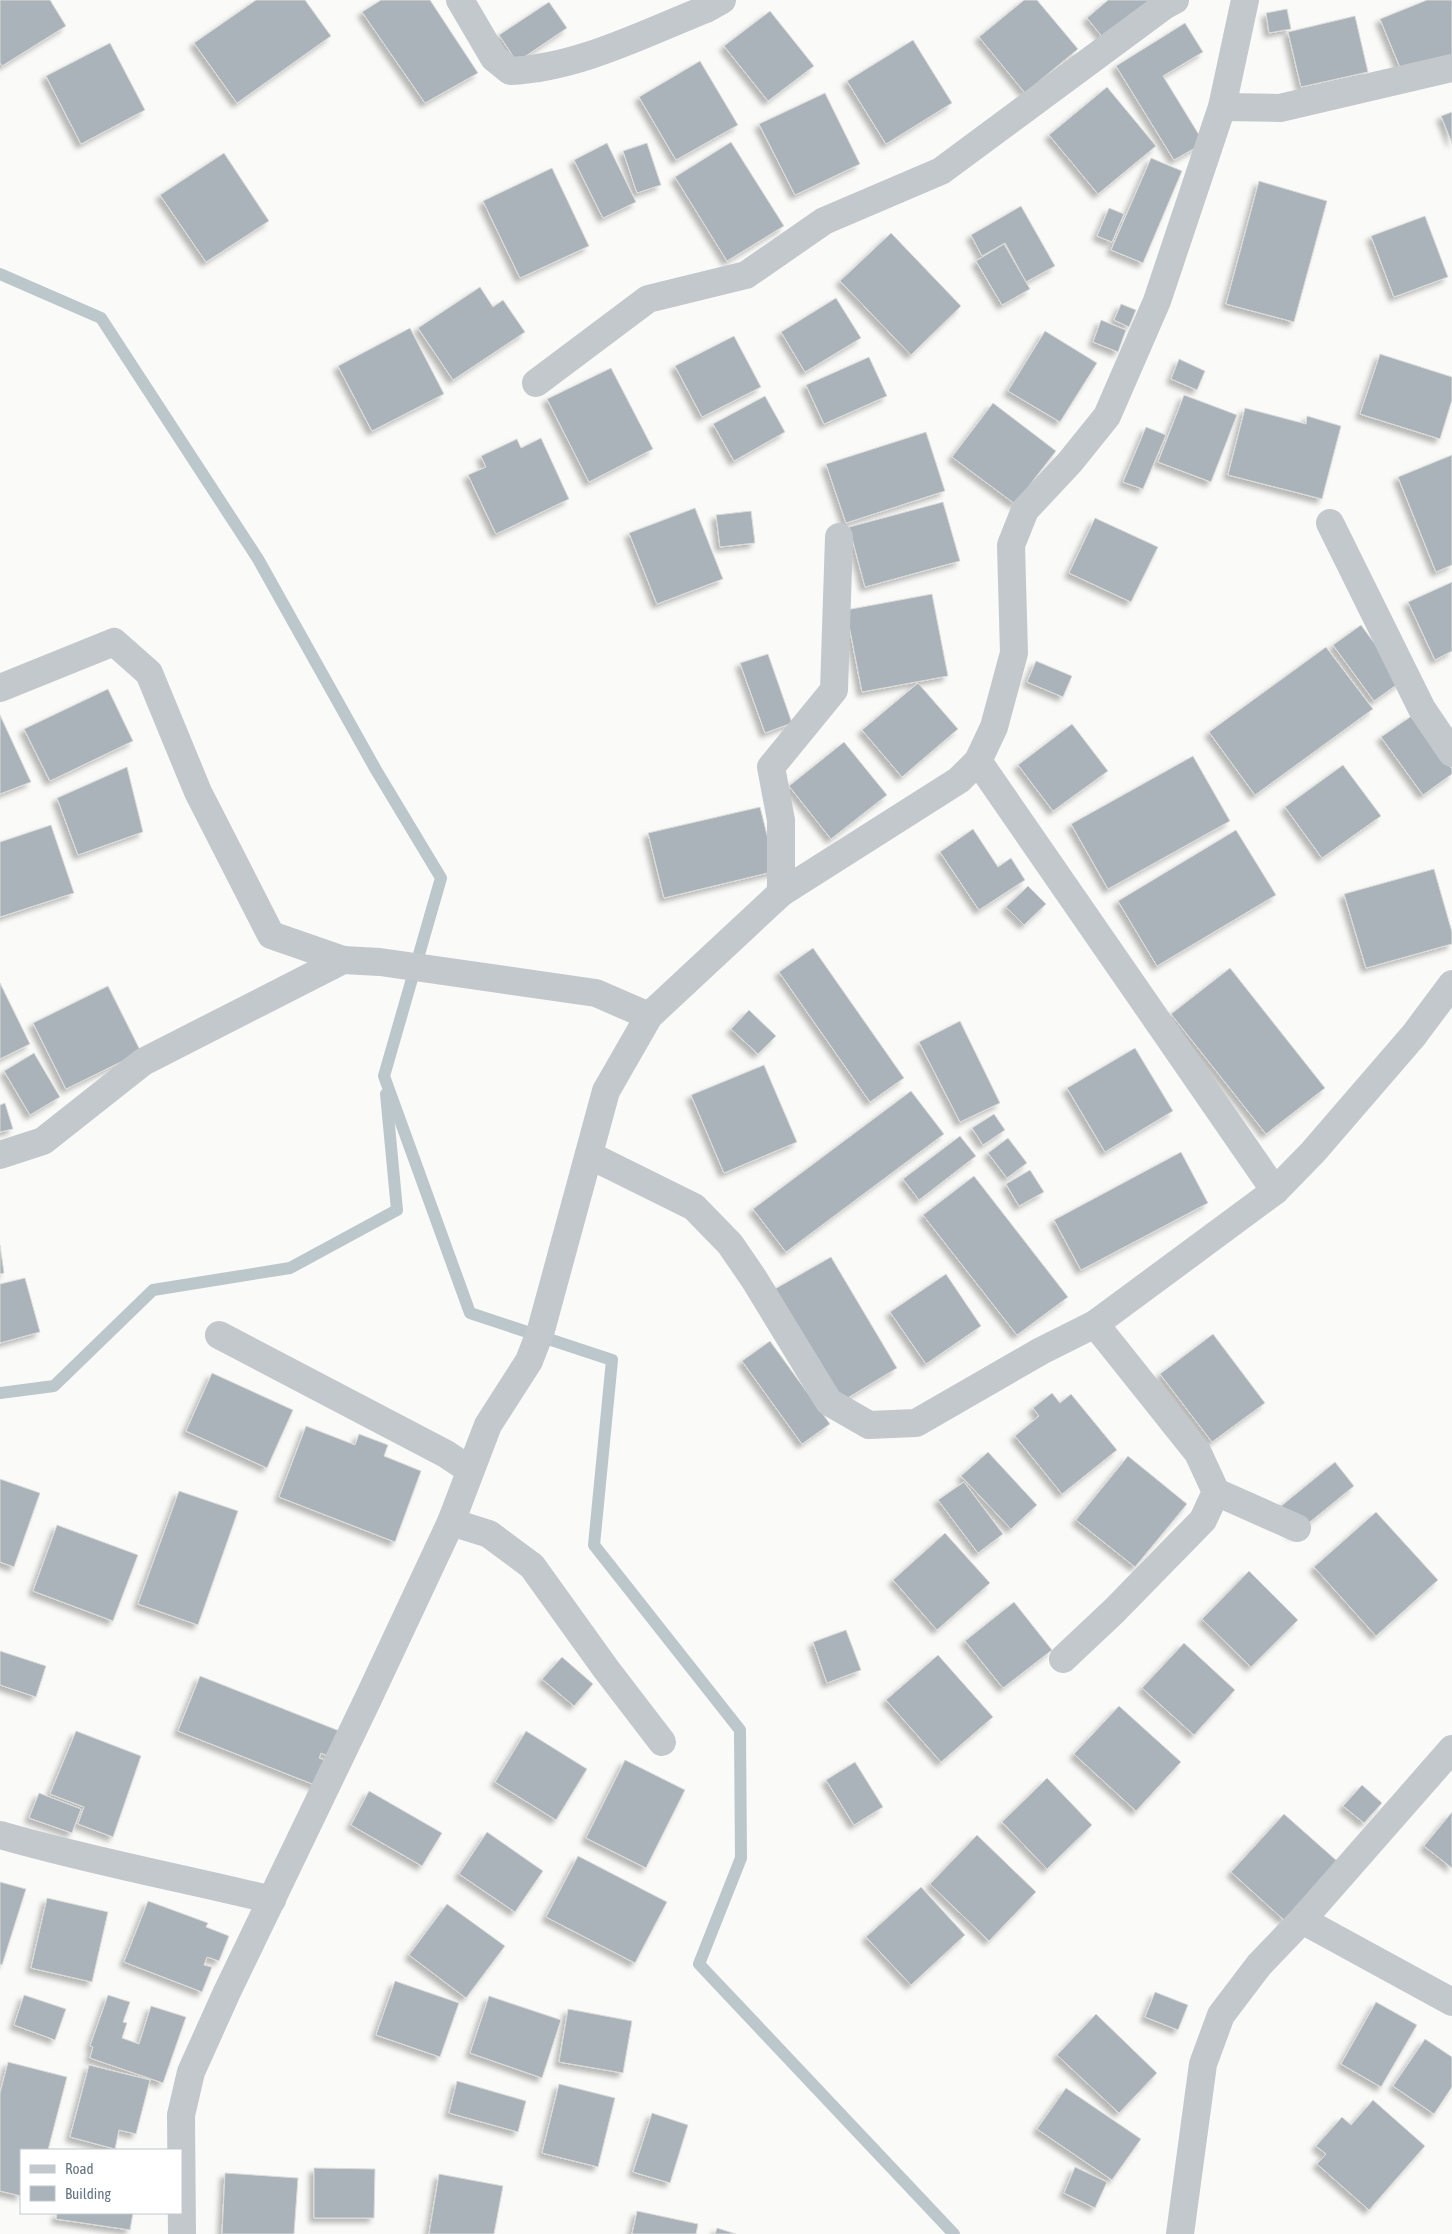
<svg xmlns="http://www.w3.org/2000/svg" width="1452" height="2234" font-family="'Asap Condensed',sans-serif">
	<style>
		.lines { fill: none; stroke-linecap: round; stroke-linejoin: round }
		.stream { stroke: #bbc7cb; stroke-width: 12 }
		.building { fill: #aab3b9; stroke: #dcdcda; filter: url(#shadow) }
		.street { stroke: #c3c8cc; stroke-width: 28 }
	</style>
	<defs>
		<filter id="shadow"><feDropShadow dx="-4.5" dy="4.5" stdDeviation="2.5" flood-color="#0004"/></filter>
	</defs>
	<rect width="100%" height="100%" fill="#fafaf8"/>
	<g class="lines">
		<g class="stream">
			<path d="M0,274L101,318L258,559L376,770L441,878L384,1076L470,1313L612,1360L594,1545L740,1730L741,1858L699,1964L954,2234"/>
			<path d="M0,1393L54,1386L153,1290L290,1268L397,1210L386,1094"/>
		</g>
	</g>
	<g class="building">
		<path d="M0,0H50L66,26L2,66L0,63Z"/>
		<path d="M256,0H305L331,36L237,103L194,43Z"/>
		<path d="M381,0H430L478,73L425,103L362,12Z"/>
		<path d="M1024,0H1037L1078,49L1025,93L979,37Z"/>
		<path d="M1108,0H1153L1104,39L1087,18Z"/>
		<path d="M1427,0H1452V58L1404,77L1380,19Z"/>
		<path d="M549,2L567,28L517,62L499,35Z"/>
		<path d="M1287,9L1291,29L1269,33L1266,13Z"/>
		<path d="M770,11L814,66L768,101L724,46Z"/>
		<path d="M1355,16L1368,72L1301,87L1288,32Z"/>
		<path d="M1185,23L1203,52L1163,76L1204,143L1174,160L1116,66Z"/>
		<path d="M913,40L952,103L886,144L847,81Z"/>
		<path d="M110,43L145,110L81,144L46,76Z"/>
		<path d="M700,61L738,125L676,160L639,97Z"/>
		<path d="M1107,87L1156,146L1098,194L1049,135Z"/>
		<path d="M825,93L860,164L795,195L759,124Z"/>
		<path d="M1452,112V143L1441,116Z"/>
		<path d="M731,142L784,226L727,261L675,177Z"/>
		<path d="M607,143L636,202L603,218L574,160Z"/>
		<path d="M647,143L661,185L637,193L623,151Z"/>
		<path d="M224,153L269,221L206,262L160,195Z"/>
		<path d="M1151,158L1182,171L1143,263L1111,250Z"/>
		<path d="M552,168L589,246L520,278L483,201Z"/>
		<path d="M1259,181L1327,201L1294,322L1226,304Z"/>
		<path d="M1021,206L1055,266L1026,282L1005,243L982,256L971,235Z"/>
		<path d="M1109,208L1124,214L1112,242L1097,236Z"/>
		<path d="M1425,216L1448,277L1394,297L1371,236Z"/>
		<path d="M891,233L961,306L911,355L840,281Z"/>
		<path d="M1004,244L1030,289L1002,305L976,261Z"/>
		<path d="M480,287L493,307L503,300L525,332L453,380L418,328Z"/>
		<path d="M836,298L861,338L805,372L781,332Z"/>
		<path d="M1121,304L1136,310L1129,327L1114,320Z"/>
		<path d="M1101,320L1126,330L1118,352L1093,342Z"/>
		<path d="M410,328L444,394L372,431L338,366Z"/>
		<path d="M1045,331L1097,363L1060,422L1008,391Z"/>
		<path d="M734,336L761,387L702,417L675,366Z"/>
		<path d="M1380,354L1452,377V400L1440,439L1360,414Z"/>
		<path d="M869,357L887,396L824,424L806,385Z"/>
		<path d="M1179,359L1205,371L1197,390L1171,379Z"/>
		<path d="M611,368L653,449L589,482L547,399Z"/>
		<path d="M1184,395L1237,415L1211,482L1158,462Z"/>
		<path d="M765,396L785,432L734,461L713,424Z"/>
		<path d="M993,403L1056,451L1015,504L952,457Z"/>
		<path d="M1245,408L1306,424L1307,416L1341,426L1322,499L1228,475Z"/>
		<path d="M1146,427L1166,435L1143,489L1123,482Z"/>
		<path d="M926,432L945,491L846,523L826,464Z"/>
		<path d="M541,438L569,499L496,534L468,475L486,467L481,456L517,439L521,448Z"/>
		<path d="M1452,455V565L1436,572L1398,477Z"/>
		<path d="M943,502L960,561L865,587L849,527Z"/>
		<path d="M695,508L723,579L657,604L629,533Z"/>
		<path d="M751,511L755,543L720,547L716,515Z"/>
		<path d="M1095,518L1158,547L1131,602L1069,573Z"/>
		<path d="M1452,582V651L1435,660L1408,602Z"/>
		<path d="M932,594L948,676L862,692L846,610Z"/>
		<path d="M1361,625L1402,681L1374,701L1333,645Z"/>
		<path d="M1326,647L1373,709L1255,795L1209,732Z"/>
		<path d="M768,654L792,723L765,733L740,663Z"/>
		<path d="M1036,661L1072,676L1063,697L1027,682Z"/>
		<path d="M918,683L958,729L902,777L862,730Z"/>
		<path d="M108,689L133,741L50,781L24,729Z"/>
		<path d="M0,715L31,782L0,794Z"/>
		<path d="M1413,715L1452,769V774L1423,795L1381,737Z"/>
		<path d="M1072,724L1108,771L1053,811L1018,765Z"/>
		<path d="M844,742L887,795L831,839L789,786Z"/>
		<path d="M1193,756L1230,821L1108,889L1071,824Z"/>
		<path d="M1343,765L1381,816L1322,858L1285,807Z"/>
		<path d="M127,767L143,832L78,855L57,798Z"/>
		<path d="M760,807L776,871L664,898L648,833Z"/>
		<path d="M51,825L74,893L0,917V842Z"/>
		<path d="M973,829L998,867L1011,858L1025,880L979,910L940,852Z"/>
		<path d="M1236,830L1276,895L1157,966L1118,901Z"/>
		<path d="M1434,869L1452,932V944L1366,968L1344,894Z"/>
		<path d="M1028,886L1046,904L1024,925L1006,907Z"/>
		<path d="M813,948L904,1078L870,1102L779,972Z"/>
		<path d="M1230,968L1325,1088L1266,1134L1171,1014Z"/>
		<path d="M0,983L30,1044L0,1059Z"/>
		<path d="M108,986L141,1052L66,1089L33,1023Z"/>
		<path d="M749,1010L776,1036L758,1054L731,1029Z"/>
		<path d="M960,1021L1000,1103L960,1122L919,1042Z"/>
		<path d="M1135,1048L1173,1111L1105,1152L1067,1088Z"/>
		<path d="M34,1053L60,1097L30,1115L4,1071Z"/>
		<path d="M764,1065L797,1142L724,1173L691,1095Z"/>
		<path d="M911,1091L944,1134L786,1252L753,1209Z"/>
		<path d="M5,1103L13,1129L0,1132V1105Z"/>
		<path d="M994,1114L1005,1130L983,1145L972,1128Z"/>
		<path d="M960,1136L976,1156L919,1200L903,1179Z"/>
		<path d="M1008,1138L1027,1163L1007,1178L988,1153Z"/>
		<path d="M1181,1152L1208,1203L1081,1270L1054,1220Z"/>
		<path d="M1030,1170L1044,1192L1019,1206L1006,1184Z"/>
		<path d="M974,1176L1068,1297L1017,1335L923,1215Z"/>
		<path d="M0,1245L4,1273L0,1274Z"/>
		<path d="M831,1257L897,1368L841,1402L773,1290Z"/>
		<path d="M946,1274L981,1326L926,1364L890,1312Z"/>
		<path d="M25,1278L40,1332L0,1343V1284Z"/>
		<path d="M1213,1334L1265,1403L1212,1442L1160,1374Z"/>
		<path d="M770,1341L830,1424L802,1444L742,1361Z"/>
		<path d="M212,1373L293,1410L267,1468L186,1431Z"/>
		<path d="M1052,1393L1060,1403L1071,1394L1117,1450L1062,1494L1015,1436L1039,1416L1033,1408Z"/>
		<path d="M306,1426L355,1445L359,1434L388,1445L384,1456L421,1471L395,1542L279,1497Z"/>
		<path d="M988,1452L1037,1505L1011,1529L961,1476Z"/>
		<path d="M1128,1456L1187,1504L1135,1567L1076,1520Z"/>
		<path d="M1335,1462L1354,1486L1294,1535L1275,1511Z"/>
		<path d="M0,1479L40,1493L14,1567L0,1562Z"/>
		<path d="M964,1482L1003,1534L978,1553L938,1500Z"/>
		<path d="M179,1491L238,1511L198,1625L138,1604Z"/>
		<path d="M1376,1512L1438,1580L1376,1636L1314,1567Z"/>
		<path d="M57,1525L138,1555L113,1621L33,1591Z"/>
		<path d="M945,1533L990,1583L937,1630L893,1580Z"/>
		<path d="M1249,1571L1298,1620L1251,1667L1202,1619Z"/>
		<path d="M1014,1602L1052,1650L1003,1688L965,1641Z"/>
		<path d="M846,1630L861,1670L827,1683L813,1642Z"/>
		<path d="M1184,1643L1235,1690L1194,1735L1142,1688Z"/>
		<path d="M0,1651L46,1666L36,1697L0,1685Z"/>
		<path d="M938,1655L993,1717L941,1762L886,1700Z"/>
		<path d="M562,1657L593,1684L574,1706L542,1679Z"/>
		<path d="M200,1676L342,1732L332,1758L321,1753L319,1758L330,1762L320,1787L178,1731Z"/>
		<path d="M1119,1706L1181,1762L1136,1811L1074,1754Z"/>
		<path d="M76,1731L141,1756L113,1837L78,1824L84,1807L50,1794Z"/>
		<path d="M526,1731L587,1769L556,1820L495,1782Z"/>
		<path d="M625,1760L685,1790L646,1868L586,1838Z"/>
		<path d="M855,1762L883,1807L854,1825L826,1780Z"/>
		<path d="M1047,1778L1092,1825L1047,1869L1002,1822Z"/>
		<path d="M1362,1785L1382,1803L1364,1823L1343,1806Z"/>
		<path d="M369,1791L442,1833L422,1866L351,1825Z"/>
		<path d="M39,1793L81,1809L72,1833L29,1818Z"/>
		<path d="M1452,1812V1868L1424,1846Z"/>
		<path d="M1284,1814L1337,1861L1284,1920L1231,1872Z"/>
		<path d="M487,1832L543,1871L515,1912L459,1874Z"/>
		<path d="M977,1835L1036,1892L989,1941L930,1884Z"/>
		<path d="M578,1856L667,1902L635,1963L546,1917Z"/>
		<path d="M0,1882L26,1889L2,1965L0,1964Z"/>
		<path d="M921,1887L965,1935L911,1985L866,1937Z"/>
		<path d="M47,1898L108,1912L92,1982L31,1968Z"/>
		<path d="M148,1901L208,1923L206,1927L229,1936L219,1961L207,1957L204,1965L212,1967L202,1992L124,1962Z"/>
		<path d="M447,1904L505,1946L466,1998L409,1955Z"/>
		<path d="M395,1981L459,2003L440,2057L376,2035Z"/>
		<path d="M1155,1992L1188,2005L1178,2030L1145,2017Z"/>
		<path d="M24,1995L66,2009L55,2040L14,2025Z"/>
		<path d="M108,1995L130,2002L123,2022L127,2023L122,2038L139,2044L151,2006L186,2017L163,2083L90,2058L93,2047L90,2046Z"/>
		<path d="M489,1996L561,2020L542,2078L470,2053Z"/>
		<path d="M1376,2002L1417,2025L1381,2087L1341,2064Z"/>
		<path d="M568,2009L632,2021L623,2073L559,2062Z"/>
		<path d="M1096,2014L1157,2073L1119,2113L1057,2055Z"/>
		<path d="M1425,2039L1452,2057V2087L1434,2114L1393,2086Z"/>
		<path d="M8,2062L67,2077L48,2150H21V2196L0,2191V2093Z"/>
		<path d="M89,2065L150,2080L136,2134L119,2130L115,2149L70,2137Z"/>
		<path d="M457,2081L526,2101L518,2132L449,2113Z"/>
		<path d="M559,2084L615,2098L598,2167L542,2153Z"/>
		<path d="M1066,2088L1141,2139L1112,2180L1037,2129Z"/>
		<path d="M1373,2100L1425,2146L1369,2210L1317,2164L1326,2154L1316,2146L1342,2117L1351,2125Z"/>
		<path d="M652,2113L688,2125L670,2183L633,2172Z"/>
		<path d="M1075,2167L1107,2182L1095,2208L1064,2193Z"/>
		<path d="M314,2168L375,2169L374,2218H314Z"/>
		<path d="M225,2173L298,2178L294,2234H222Z"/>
		<path d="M439,2174L503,2186L494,2234H429Z"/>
		<path d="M637,2211L698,2224L696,2234H632Z"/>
		<path d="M57,2213H133L130,2230L56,2219Z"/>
		<path d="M717,2228L736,2234H715Z"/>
	</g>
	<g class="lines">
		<g class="street">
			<path d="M460,0L494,58L510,71C578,68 643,34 706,9L722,0"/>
			<path d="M1222,107L1280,108L1452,68"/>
			<path d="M536,383L648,299L746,275L824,221L941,171L1164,6L1175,0"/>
			<path d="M1330,523L1422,709L1452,753"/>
			<path d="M0,688L114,642L149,673L198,792L271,935L343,960"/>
			<path d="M978,761L1275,1191"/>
			<path d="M781,893V820L771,767L834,690L839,537"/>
			<path d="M0,1155L43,1141L143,1062L343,960L380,962L596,993L649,1016"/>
			<path d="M589,1155L694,1207L730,1244L754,1279L829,1402L869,1425L916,1423L1041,1351L1095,1324L1275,1191L1313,1152L1414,1035L1452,984"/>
			<path d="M219,1335L446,1454L470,1470"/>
			<path d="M1216,1492L1297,1528"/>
			<path d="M451,1522L489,1534L532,1566L606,1669L662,1742"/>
			<path d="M1063,1659L1114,1611L1203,1520L1216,1492L1198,1453L1095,1324"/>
			<path d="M0,1835C90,1861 182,1878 272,1900"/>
			<path d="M1302,1920L1452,2002"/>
			<path d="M182,2234L181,2115L191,2072L227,1992L368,1699L451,1522L488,1425L529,1361L541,1330L606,1091L649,1016L781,893L959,780L978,761L994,727L1014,653L1011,545L1025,510L1070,462L1107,416L1157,301L1222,107L1245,0"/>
			<path d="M1180,2234L1203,2064L1221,2015L1259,1965L1302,1920L1452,1749"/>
		</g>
	</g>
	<rect x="20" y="2149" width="162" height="65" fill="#ffffff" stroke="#c1c8cd"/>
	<rect x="30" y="2165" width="25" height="8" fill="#c3c8cc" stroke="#c1c8cd"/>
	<text x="65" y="2174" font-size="15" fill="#657683">Road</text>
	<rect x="30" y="2186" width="25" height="15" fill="#aab3b9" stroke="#c1c8cd"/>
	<text x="65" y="2199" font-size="15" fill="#657683">Building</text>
</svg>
